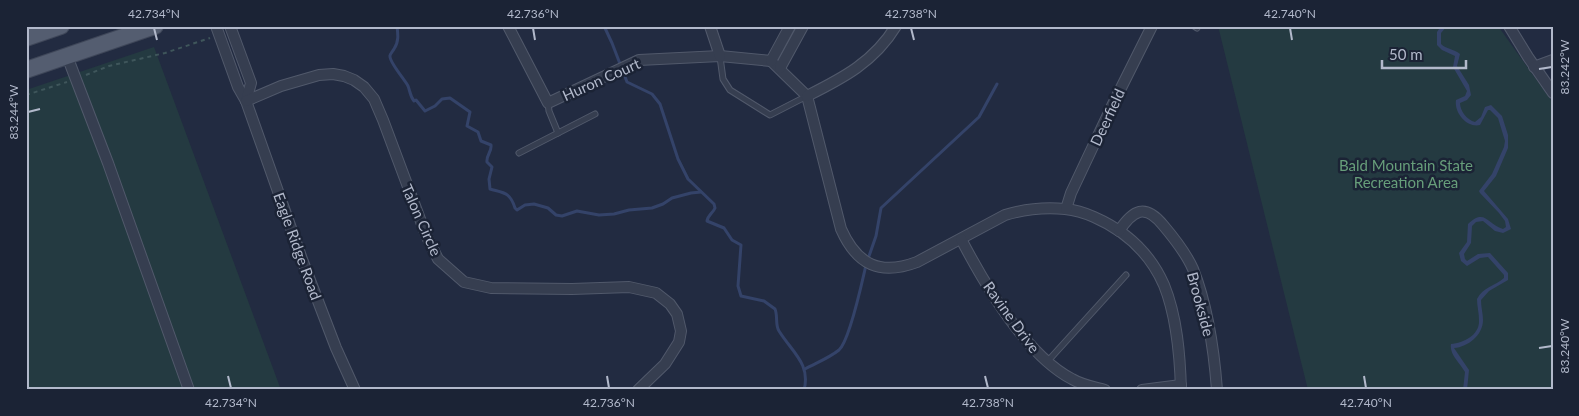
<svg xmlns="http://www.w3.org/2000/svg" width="1579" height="416" font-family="Lato,sans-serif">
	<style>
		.green { fill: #243a41 }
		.water { fill: #344369 }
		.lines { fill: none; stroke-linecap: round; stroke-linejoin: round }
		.stream { stroke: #344369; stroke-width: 3 }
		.service-casing { stroke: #51596b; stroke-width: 7 }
		.minor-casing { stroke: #51596b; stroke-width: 12 }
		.primary-casing { stroke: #3f4759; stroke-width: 18 }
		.path { stroke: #3f565b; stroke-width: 2; stroke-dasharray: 4 4; stroke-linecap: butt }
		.service { stroke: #363e50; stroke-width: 5 }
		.minor { stroke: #363e50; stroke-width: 10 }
		.primary { stroke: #545d70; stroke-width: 16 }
		.ticks { fill: none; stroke: #b2b9cb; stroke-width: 2 }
		.labels { text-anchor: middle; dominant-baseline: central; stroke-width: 5; stroke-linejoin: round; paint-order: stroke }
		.street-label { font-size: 15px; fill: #b2b9cb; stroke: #1b2335 }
		.park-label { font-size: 15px; fill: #679e7a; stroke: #1b2335 }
		.neatline { fill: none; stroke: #b2b9cb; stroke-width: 2 }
		.ticks-label { font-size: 12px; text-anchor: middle; fill: #b2b9cb }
	</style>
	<rect width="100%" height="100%" fill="#222b41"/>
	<g class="green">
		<path d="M1218,26H1498L1553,103V390H1308Z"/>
		<path d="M154,47L281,390H26V90Z"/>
	</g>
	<path class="water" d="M1441,26H1447L1441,33V44C1446,49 1454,49 1460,54L1457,66L1469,85L1471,95L1467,100L1460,103C1460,111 1467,120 1475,122L1481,117L1485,107L1491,105L1502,116L1508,135V148L1496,176L1484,191L1508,219L1511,229L1503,233L1495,231L1483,221L1476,222L1472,226L1471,243L1464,254L1465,259L1467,261L1478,254L1490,253L1508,273V280L1489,291L1481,300C1481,307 1483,314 1483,320C1483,335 1468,347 1454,348L1469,370L1467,390H1463L1465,372C1460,363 1449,354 1451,344C1464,343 1480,335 1479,320C1479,313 1477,306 1477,299C1483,287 1495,286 1504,278V275L1488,257L1480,258L1467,266L1461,261L1459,253L1467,242L1468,224C1485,208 1487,224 1503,229L1506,227L1505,221L1499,213L1480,193L1479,191L1492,174L1504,147L1505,141L1498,118L1490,110H1488L1480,125C1467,128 1454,113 1456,100L1465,96L1467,91L1453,67L1455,56L1442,50L1437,45V32Z"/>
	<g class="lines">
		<g class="stream">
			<path d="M397,26C398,34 399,42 394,49C393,51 390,54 390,56C389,62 405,80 408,86C410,91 410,96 414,101L416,100L425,111L435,106L442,99L450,98L470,112L467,126L478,132L481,141L491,145C492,152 486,155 487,162L492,167L489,179L490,189C504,193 510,192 515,208L517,210L525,205L534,204L548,208L556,215L562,216L577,211L599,215L614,214L629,210L652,208L663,204L672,198L691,193L701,192"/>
			<path d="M604,26L612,43L627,82L652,94L660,104L678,159L688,179L714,204L715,208C713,213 708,215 707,221L724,228L732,240L741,245L738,286L741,296L764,301L775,309C778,316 775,325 779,331C792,352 811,364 804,390"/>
			<path d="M868,259L876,236L881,208L979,117L997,84"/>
			<path d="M805,369C816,363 829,358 839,350C850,340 862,282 866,265"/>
		</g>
		<defs>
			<g id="service">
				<path d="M1194,26L1197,28"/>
				<path d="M720,57L723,79L730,90L770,115L807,96"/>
				<path d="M548,103L549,111L558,133L595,114"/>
				<path d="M519,153L558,133"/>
				<path d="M1047,362L1126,275"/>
			</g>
			<g id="minor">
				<path d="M216,26L238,87L246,101L303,262L336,348L355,390"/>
				<path d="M230,26L251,83L246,101"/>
				<path d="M508,26L548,103L639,60L720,56L771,61"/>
				<path d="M710,26L720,56"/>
				<path d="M1509,26L1528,57L1553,93"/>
				<path d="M67,56L108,163L189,390"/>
				<path d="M771,61L807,96L841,229C857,265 880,276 917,262L1005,215C1025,209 1044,207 1065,209C1076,210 1085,213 1094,217C1126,231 1150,253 1164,285C1177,317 1180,355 1181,390"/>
				<path d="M771,61L790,26"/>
				<path d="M1534,67L1553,60"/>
				<path d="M780,68L803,26"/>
				<path d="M807,96C843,78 874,62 896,26"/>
				<path d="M246,101L281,86L319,75L333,74L344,76L354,80L364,87L374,99L383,120L426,235L438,259L464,282L491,288L572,289L629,287L656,293L670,304L677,314L681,331L679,342L665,364L638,390"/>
				<path d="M1066,209L1071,193L1112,106L1152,26"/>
				<path d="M1119,231C1133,210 1145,203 1163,225C1174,238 1186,253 1193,269C1208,307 1214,350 1217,390"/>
				<path d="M961,239C985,285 1026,355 1072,379C1082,385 1094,387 1105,390"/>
				<path d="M1142,390L1181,385"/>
			</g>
			<g id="primary">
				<path d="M26,38L61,26"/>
				<path d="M26,70L155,26"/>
			</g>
		</defs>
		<use href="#service" class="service-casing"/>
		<use href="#minor" class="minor-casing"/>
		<use href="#primary" class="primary-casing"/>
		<g class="path">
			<path d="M86,75L109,66L165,53L210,38"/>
			<path d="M26,95L67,82"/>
		</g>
		<use href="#service" class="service"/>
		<use href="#minor" class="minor"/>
		<use href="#primary" class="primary"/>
	</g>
	<path class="ticks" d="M154,28L157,40M533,28L535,40M911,28L914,40M1290,28L1292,40M1539,69L1552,67M28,112L40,109M1539,348L1552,346M228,376L231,388M607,376L609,388M985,376L988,388M1364,376L1366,388"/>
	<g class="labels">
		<g class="street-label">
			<text transform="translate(601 79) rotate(-24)">Huron Court</text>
			<text transform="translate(1107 117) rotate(-65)">Deerfield</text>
			<text transform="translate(422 220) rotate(66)">Talon Circle</text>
			<text transform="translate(298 246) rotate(70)">Eagle Ridge Road</text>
			<text transform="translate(1201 304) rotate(75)">Brookside</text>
			<text transform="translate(1012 317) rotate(54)">Ravine Drive</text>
		</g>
		<g class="park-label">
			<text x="1406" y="165">Bald Mountain State<tspan x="1406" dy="17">Recreation Area</tspan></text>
		</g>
	</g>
	<rect width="1579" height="416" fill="none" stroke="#1b2335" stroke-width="55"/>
	<path d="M1382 60v8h84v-8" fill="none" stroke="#b2b9cb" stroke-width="2.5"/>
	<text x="1389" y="60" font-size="15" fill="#b2b9cb" stroke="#1b2335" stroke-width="4" paint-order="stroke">50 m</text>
	<rect x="28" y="28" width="1524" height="360" class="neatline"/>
	<g class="ticks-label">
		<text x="154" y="18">42.734°N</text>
		<text x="533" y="18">42.736°N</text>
		<text x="911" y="18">42.738°N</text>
		<text x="1290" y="18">42.740°N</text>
		<text transform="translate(1565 67) rotate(-90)" y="4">83.242°W</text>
		<text transform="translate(14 112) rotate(-90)" y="4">83.244°W</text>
		<text transform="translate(1565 346) rotate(-90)" y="4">83.240°W</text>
		<text x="231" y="407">42.734°N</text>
		<text x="609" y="407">42.736°N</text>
		<text x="988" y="407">42.738°N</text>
		<text x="1366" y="407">42.740°N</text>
	</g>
</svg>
